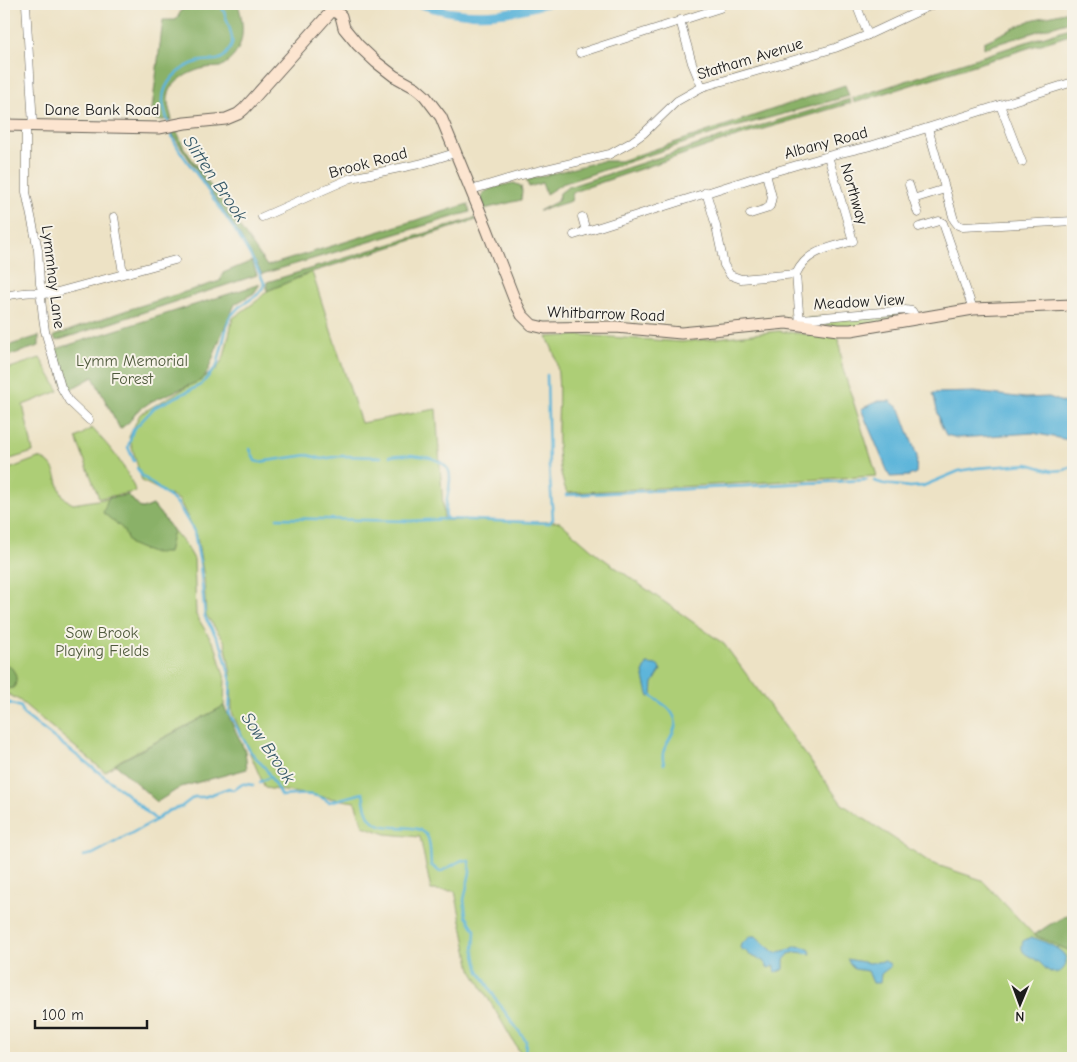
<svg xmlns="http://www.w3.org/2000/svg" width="1077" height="1062" font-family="'Comic Neue',sans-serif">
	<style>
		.green { fill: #adce76; stroke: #647549 }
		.forest { fill: #8ab167; stroke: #536642 }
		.water { fill: #5db5da; stroke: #3c687b }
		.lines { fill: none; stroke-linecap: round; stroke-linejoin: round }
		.stream { stroke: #5db5da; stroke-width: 2.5 }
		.canal { stroke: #5db5da; stroke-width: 8 }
		.street-casing { stroke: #656157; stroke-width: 9 }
		.secondary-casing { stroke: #656157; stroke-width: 13 }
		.street { stroke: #fff; stroke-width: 8 }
		.secondary { stroke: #fce5d0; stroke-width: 11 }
		.labels { text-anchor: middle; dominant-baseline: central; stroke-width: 4; stroke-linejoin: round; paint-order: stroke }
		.street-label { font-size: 16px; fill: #1c1c1c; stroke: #f7f3e8 }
		.park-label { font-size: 16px; fill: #4f5a3c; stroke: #f7f3e8 }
		.water-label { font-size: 18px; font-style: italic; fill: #365968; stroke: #f7f3e8 }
	</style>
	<rect width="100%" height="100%" fill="#f7f3e8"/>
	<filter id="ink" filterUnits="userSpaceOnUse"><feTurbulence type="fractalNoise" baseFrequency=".02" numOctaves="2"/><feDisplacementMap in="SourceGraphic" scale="10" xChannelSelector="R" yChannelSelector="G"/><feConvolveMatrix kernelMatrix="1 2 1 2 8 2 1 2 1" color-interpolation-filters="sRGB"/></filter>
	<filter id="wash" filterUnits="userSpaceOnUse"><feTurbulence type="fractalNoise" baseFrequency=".0096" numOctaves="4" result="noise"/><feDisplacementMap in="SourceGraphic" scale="20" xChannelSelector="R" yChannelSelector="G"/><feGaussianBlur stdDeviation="1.12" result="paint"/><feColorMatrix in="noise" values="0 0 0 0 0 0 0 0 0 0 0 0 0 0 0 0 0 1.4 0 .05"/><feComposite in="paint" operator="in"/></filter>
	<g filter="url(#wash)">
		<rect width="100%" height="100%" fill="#ede2c5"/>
		<g class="green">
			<path d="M312,272L361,423L436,409L444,520L560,522L598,555L724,644L842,804L931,863L982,880L1034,935L1068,950H1073V1058H523L471,969L455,891L431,890L420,837L386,834L363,826L355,802L265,788L232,712L231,674L225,642L206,615L204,578L197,536L179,500L142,481L129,437L140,414L216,370L224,357L233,318L258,300L267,291Z"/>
			<path d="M905,310L914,314L851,330L801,319Z"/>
			<path d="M779,331L839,338L842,366L877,476L567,493C550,452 563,408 557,366C556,356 551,346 547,337L581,335L682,342Z"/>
			<path d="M40,358L59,391L23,405L33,452L4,461V370Z"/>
			<path d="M92,428C113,451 124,463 136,492L99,498L76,438Z"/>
			<path d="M38,458C65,464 50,493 73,504L128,495L140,508H146L153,505L187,547L194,559L196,615L216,648L225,679L224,706L121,760L105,772L19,700L4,692V471Z"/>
		</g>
		<g class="forest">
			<path d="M185,4H238C244,23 246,46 229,61C226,63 223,66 220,67C215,68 210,67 205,68C190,71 166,83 168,102C168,108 171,114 172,120H157L151,117L163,20H176Z"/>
			<path d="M1073,10V20L984,48V42L1031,20Z"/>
			<path d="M1073,27V34L854,103L853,98Z"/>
			<path d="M845,85L849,96L721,131L562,184L546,194L542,183L529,187L526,180L602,161H620Z"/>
			<path d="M850,99L851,103L723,141L573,192L571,201L539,211L558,201L560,193L568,187L719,138Z"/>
			<path d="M176,129L184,148L267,266L468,204L470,212L262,274L236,229L173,135L171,131Z"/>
			<path d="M514,183L521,186L522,191L521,200L484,209C483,206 481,201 482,197C484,187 506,185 514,183Z"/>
			<path d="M475,218L476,220L312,272L267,291V282Z"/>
			<path d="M252,261L257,275L56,341L54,336L127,310L220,281L223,273Z"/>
			<path d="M260,284L254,293L235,304L221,336L208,371L202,380L152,401L136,412L129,422L120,429L93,377L67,391L62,383L56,349Z"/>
			<path d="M39,336V346L4,357V347Z"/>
			<path d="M128,495L140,508H146L153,505L173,530L168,553H151L130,544L122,528L103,513L108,498Z"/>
			<path d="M4,666H10C16,673 18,679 14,688L4,689Z"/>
			<path d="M224,706L245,751L247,769L181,787L157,802L115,764Z"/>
			<path d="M1073,912V950H1068L1034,935L1049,925Z"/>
		</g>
		<g class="water">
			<path d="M975,392L1025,398L1049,397L1073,406V441L1033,433L958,438L946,435L940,423L933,393Z"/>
			<path d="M878,401H890L900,409L917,456L916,473L909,476L890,477L861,409Z"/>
			<path d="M647,664L657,665L661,670L653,683L652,696L649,697L648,694L643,673Z"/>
			<path d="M751,936H756C763,943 768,947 775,953L791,949L796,946L804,947L810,950L811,954L797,952L789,954L784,960V969L775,973V966L768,968C761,954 752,961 745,950H742L740,948L741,944Z"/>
			<path d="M1031,937C1039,939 1061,948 1065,956C1069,965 1061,976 1051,972C1045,970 1042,963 1036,960C1027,954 1019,954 1023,941Z"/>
			<path d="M847,959L869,963L885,961L890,964V967L881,974L880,983H873L868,971L854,969Z"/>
		</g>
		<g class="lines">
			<g class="stream">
				<path d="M168,122C166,115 163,107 163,100C163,81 181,67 197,62C204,59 214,62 220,59C225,57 230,50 232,44C234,36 224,12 221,4"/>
				<path d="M250,449L255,461L259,462L308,455L322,459L341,456L381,457"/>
				<path d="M390,456C405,454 441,454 449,471C453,481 446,497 446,507C445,511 446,515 446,519"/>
				<path d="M134,461L128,447L133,430L155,407L201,385L217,366L229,318L239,307L257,295L265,285C249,247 223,213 200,179C190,164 175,148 170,130"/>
				<path d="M137,468L141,475L177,503L194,531L200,563L205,617L222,647L231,681L229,713L250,751L266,769L281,796C299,795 314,791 329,802L363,793C364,801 365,812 371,819C385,835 421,819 428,838C431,845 430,857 431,865L440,872L462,860L469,861L470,872L464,900L466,916L475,930L474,951L479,971L497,1001L526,1041L525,1056L527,1058"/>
				<path d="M874,481L884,484L910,487L923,486L959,471L976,468L1028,464L1052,471L1064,470L1073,466"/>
				<path d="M566,495L867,480"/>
				<path d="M277,518L410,521L446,519L549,523L553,519L549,467L547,375"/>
				<path d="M652,696C657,701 663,703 668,708C690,731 656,741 664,764"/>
				<path d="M4,701L21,707L23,714L123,791L156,820"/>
				<path d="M4,708L10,703"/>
				<path d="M260,782L270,777"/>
				<path d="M83,856L93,854L156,820L168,811L181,807L194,797H204L229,788L233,790C247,783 237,783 253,785"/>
			</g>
			<path class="canal" d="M419,4C461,19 502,17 545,4"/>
		</g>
	</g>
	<g filter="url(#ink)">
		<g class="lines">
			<defs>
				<g id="street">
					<path d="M26,4L33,126"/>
					<path d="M322,4L333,9"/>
					<path d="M856,4L868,35"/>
					<path d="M680,20L692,63L702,87"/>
					<path d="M580,53L720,8"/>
					<path d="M1000,105L1022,162"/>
					<path d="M26,126V192L38,250L40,284L43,292L41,299L43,317L45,331L61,387L69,401L89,420"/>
					<path d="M928,128L954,220L958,225L963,227L1073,221"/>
					<path d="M909,185L918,213"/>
					<path d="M471,190L521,175L610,154L630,143L644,133L677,101L702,87L835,48L868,35L934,4"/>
					<path d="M706,192L716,226L724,265L730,275L741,279L796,274"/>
					<path d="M913,199L945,189"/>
					<path d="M750,214L766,209L770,206L772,197L766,174"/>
					<path d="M114,217L123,273"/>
					<path d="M262,217L351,178L419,164L455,153"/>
					<path d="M582,217L586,231"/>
					<path d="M919,227L939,221L943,223L973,309"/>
					<path d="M574,235L766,174L828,156L870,146L1073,82"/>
					<path d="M4,296C23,293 31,291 50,294L175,260"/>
					<path d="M801,319L905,310L912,311L916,318"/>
					<path d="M800,324L796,274C807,250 830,248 853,241L828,156"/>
				</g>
				<g id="secondary">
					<path d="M333,9L341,16L344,28L358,45L376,62L394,76L416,88L425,96L441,117L487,229L515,301L522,315L532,325L545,328L616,327L681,333L786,323L838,330H851L973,309L1073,305"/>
					<path d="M4,125L159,128L185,123L226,119L238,114L244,109L338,4"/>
				</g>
			</defs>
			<use href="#street" class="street-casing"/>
			<use href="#secondary" class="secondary-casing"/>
			<use href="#street" class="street"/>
			<use href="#secondary" class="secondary"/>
		</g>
	</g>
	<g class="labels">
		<g class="street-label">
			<text transform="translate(750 59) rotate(-17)">Statham Avenue</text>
			<text x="102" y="110">Dane Bank Road</text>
			<text transform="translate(826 143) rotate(-15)">Albany Road</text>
			<text transform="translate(368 163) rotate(-15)">Brook Road</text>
			<text transform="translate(854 194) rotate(74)">Northway</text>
			<text transform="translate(53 277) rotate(83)">Lymmhay Lane</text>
			<text transform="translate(859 302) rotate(-3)">Meadow View</text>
			<text transform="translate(606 314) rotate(2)">Whitbarrow Road</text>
		</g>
		<g class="park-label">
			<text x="132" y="361">Lymm Memorial<tspan x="132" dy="18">Forest</tspan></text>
			<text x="102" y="633">Sow Brook<tspan x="102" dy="18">Playing Fields</tspan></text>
		</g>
		<g class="water-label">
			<text transform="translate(215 179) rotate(56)">Slitten Brook</text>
			<text transform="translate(268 748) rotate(56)">Sow Brook</text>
		</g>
	</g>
	<rect width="1077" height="1062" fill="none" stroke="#f7f3e8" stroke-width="20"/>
	<g transform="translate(1020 1004) rotate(181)" stroke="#f7f3e8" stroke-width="4" paint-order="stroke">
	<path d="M0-4L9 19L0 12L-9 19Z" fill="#1c1c1c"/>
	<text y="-8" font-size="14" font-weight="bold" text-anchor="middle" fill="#1c1c1c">N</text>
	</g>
	<path d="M35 1020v8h112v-8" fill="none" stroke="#1c1c1c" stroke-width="2.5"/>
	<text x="42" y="1020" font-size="15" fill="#1c1c1c" stroke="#f7f3e8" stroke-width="4" paint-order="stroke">100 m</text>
</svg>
